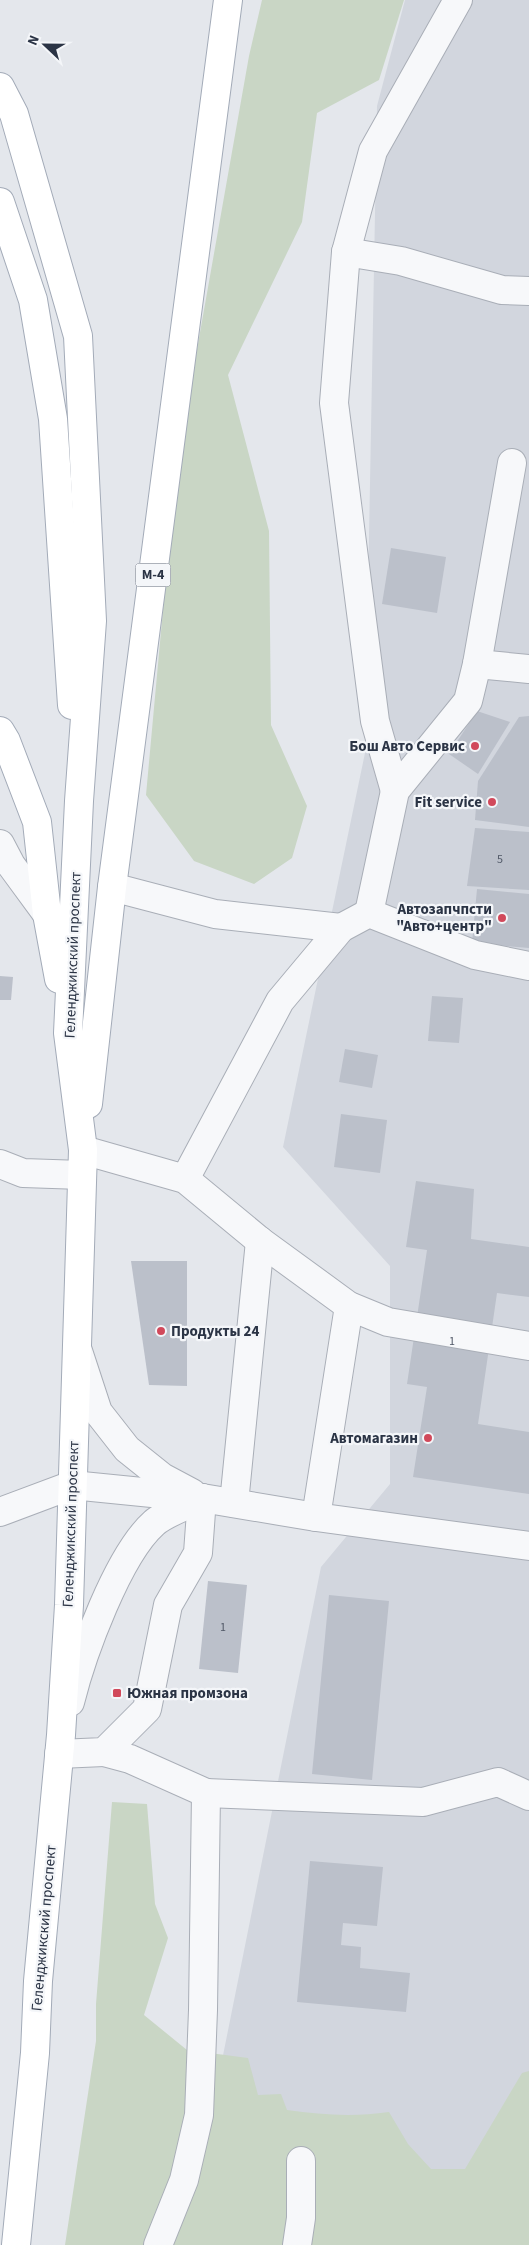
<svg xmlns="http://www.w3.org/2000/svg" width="529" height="2245" viewBox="0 0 529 2245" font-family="'Source Sans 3',sans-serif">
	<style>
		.built { fill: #d2d6de }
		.green { fill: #c9d6c5 }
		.building { fill: #bbc0ca }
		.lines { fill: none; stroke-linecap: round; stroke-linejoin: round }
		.minor-casing { stroke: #a9aeb7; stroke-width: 30 }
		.major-casing { stroke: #a3abb8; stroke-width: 30 }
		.minor { stroke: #f7f8fa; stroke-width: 28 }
		.major { stroke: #fff; stroke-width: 28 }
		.poi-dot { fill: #d1495b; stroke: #f4f6f9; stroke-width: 2 }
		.labels { text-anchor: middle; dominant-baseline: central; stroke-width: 4.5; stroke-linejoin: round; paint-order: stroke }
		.number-label { font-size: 12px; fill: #4f5766 }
		.shield { fill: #f4f6f9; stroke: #676e7b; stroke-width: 1 }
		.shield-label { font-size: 14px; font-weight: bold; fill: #2b3445 }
		.poi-label { font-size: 15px; font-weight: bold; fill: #2b3445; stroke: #f4f6f9; text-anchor: end }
		.street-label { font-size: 15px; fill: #2b3445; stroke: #f4f6f9 }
	</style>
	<rect width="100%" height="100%" fill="#e4e7ec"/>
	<!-- built -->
	<polygon class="built" points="405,0 529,0 529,2195 173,2245 201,2165 321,1567 390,1484 390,1266 283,1147 365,753 377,106"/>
	<!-- green -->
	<g class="green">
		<polygon points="262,0 404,0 379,80 317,113 302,222 228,375 269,531 271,725 307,806 292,858 254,884 194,861 146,795 176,468 249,56"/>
		<path d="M 112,1802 L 147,1804 L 155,1904 L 168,1938 L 144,2015 L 187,2050 L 248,2058 L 258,2095 L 281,2094 L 287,2110 C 322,2115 354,2117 389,2112 L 408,2144 L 431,2169 L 465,2169 L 522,2073 L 529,2071 L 529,2245 L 65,2245 L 96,2041 L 96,2004 Z"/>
	</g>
	<!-- building -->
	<g class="building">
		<polygon points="391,548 446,557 437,613 382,604"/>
		<polygon points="477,711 510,722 478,774 449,754"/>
		<polygon points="529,716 529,827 475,820 478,781 519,717"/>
		<polygon points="475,828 529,832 529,890 467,886"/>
		<polygon points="477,889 529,894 529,948 472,943"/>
		<polygon points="0,976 13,977 11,1000 0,1000"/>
		<polygon points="432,996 463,998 459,1043 428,1041"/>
		<polygon points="345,1049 378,1055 372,1088 339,1082"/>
		<polygon points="341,1114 387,1120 380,1173 334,1167"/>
		<polygon points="416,1181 474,1189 471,1239 529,1247 529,1297 497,1293 478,1424 529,1432 529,1494 413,1477 427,1387 407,1384 427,1250 406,1247"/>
		<polygon points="131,1261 187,1261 187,1386 149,1385"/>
		<polygon points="208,1581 247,1585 238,1673 199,1669"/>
		<polygon points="329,1595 389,1601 372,1780 312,1774"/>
		<polygon points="310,1861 383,1867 377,1926 343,1923 341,1945 361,1947 360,1968 410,1973 406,2012 297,2002"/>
	</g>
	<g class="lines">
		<!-- minor casing -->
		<g class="minor-casing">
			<g id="minor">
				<polyline points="346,252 373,151 458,0"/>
				<polyline points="477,664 529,669"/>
				<polyline points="395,791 375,721 334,403 346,252 401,261 502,290 529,291"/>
				<polyline points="0,844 11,865 47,914"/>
				<polyline points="112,887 215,914 341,928"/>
				<polyline points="369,913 395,791 468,701 477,664 512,463"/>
				<polyline points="83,1150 185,1179 260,1241 349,1306 388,1322 529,1346"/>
				<polyline points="0,1164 23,1173 82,1175"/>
				<polyline points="185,1179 280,1001 341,928 369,913 475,955 529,966"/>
				<polyline points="78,1351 98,1412 127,1449 162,1477 192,1493"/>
				<polyline points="234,1503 260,1241"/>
				<polyline points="0,1512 72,1485 202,1498 316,1517 529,1546"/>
				<polyline points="316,1517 349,1306"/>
				<path d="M 70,1702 C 82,1654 118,1555 154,1523 C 165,1513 189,1505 202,1498"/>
				<polyline points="104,1752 130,1759 206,1793 203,2010 199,2115 184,2180 158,2245"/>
				<polyline points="59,1754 104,1752 147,1709 168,1605 198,1553 202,1498"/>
				<polyline points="206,1793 423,1802 498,1782 529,1796"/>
				<polyline points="297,2245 301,2218 301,2161"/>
			</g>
		</g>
		<!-- major casing -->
		<g class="major-casing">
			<g id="major">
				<polyline points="0,87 14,114 78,336 92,621 79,801 68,1033 83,1150 69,1605 61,1735 38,1981 35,2053 16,2245"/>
				<polyline points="0,202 33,300 53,419 72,705"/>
				<polyline points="0,731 6,741 37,822 47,914 59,979"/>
				<polyline points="88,1104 112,887 228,0"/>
			</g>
		</g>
		<!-- minor -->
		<use href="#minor" class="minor"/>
		<!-- major -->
		<use href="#major" class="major"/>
	</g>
	<!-- markers -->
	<g class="poi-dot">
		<circle cx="475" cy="746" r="5"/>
		<circle cx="492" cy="802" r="5"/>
		<circle cx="502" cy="918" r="5"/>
		<circle cx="161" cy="1331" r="5"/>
		<circle cx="428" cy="1438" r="5"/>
		<rect x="112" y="1688" width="10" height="10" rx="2.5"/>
	</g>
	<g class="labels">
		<!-- number labels -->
		<g class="number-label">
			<text x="500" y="859">5</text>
			<text x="452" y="1341">1</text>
			<text x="223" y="1627">1</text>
		</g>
		<!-- shield labels -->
		<rect class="shield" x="135.5" y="563.5" width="35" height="23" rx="4"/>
		<g class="shield-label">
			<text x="153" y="575">М-4</text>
		</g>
		<!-- poi labels -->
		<g class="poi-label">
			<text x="465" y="746">Бош Авто Сервис</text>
			<text x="482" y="802">Fit service</text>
			<text x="492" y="909">Автозапчпсти<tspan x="492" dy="17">"Авто+центр"</tspan></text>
			<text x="171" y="1331" text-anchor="start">Продукты 24</text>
			<text x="418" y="1438">Автомагазин</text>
			<text x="127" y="1693" text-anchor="start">Южная промзона</text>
		</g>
		<!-- street labels -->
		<g class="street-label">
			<text transform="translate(73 955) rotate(-88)">Геленджикский проспект</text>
			<text transform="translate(71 1524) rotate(-88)">Геленджикский проспект</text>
			<text transform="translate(44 1928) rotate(-85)">Геленджикский проспект</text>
		</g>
	</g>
	<!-- north arrow -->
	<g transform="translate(45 45) rotate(292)" stroke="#f4f6f9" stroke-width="4" paint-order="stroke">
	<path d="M0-4L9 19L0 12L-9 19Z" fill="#2b3445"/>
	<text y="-8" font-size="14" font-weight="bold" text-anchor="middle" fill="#2b3445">N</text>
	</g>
</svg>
